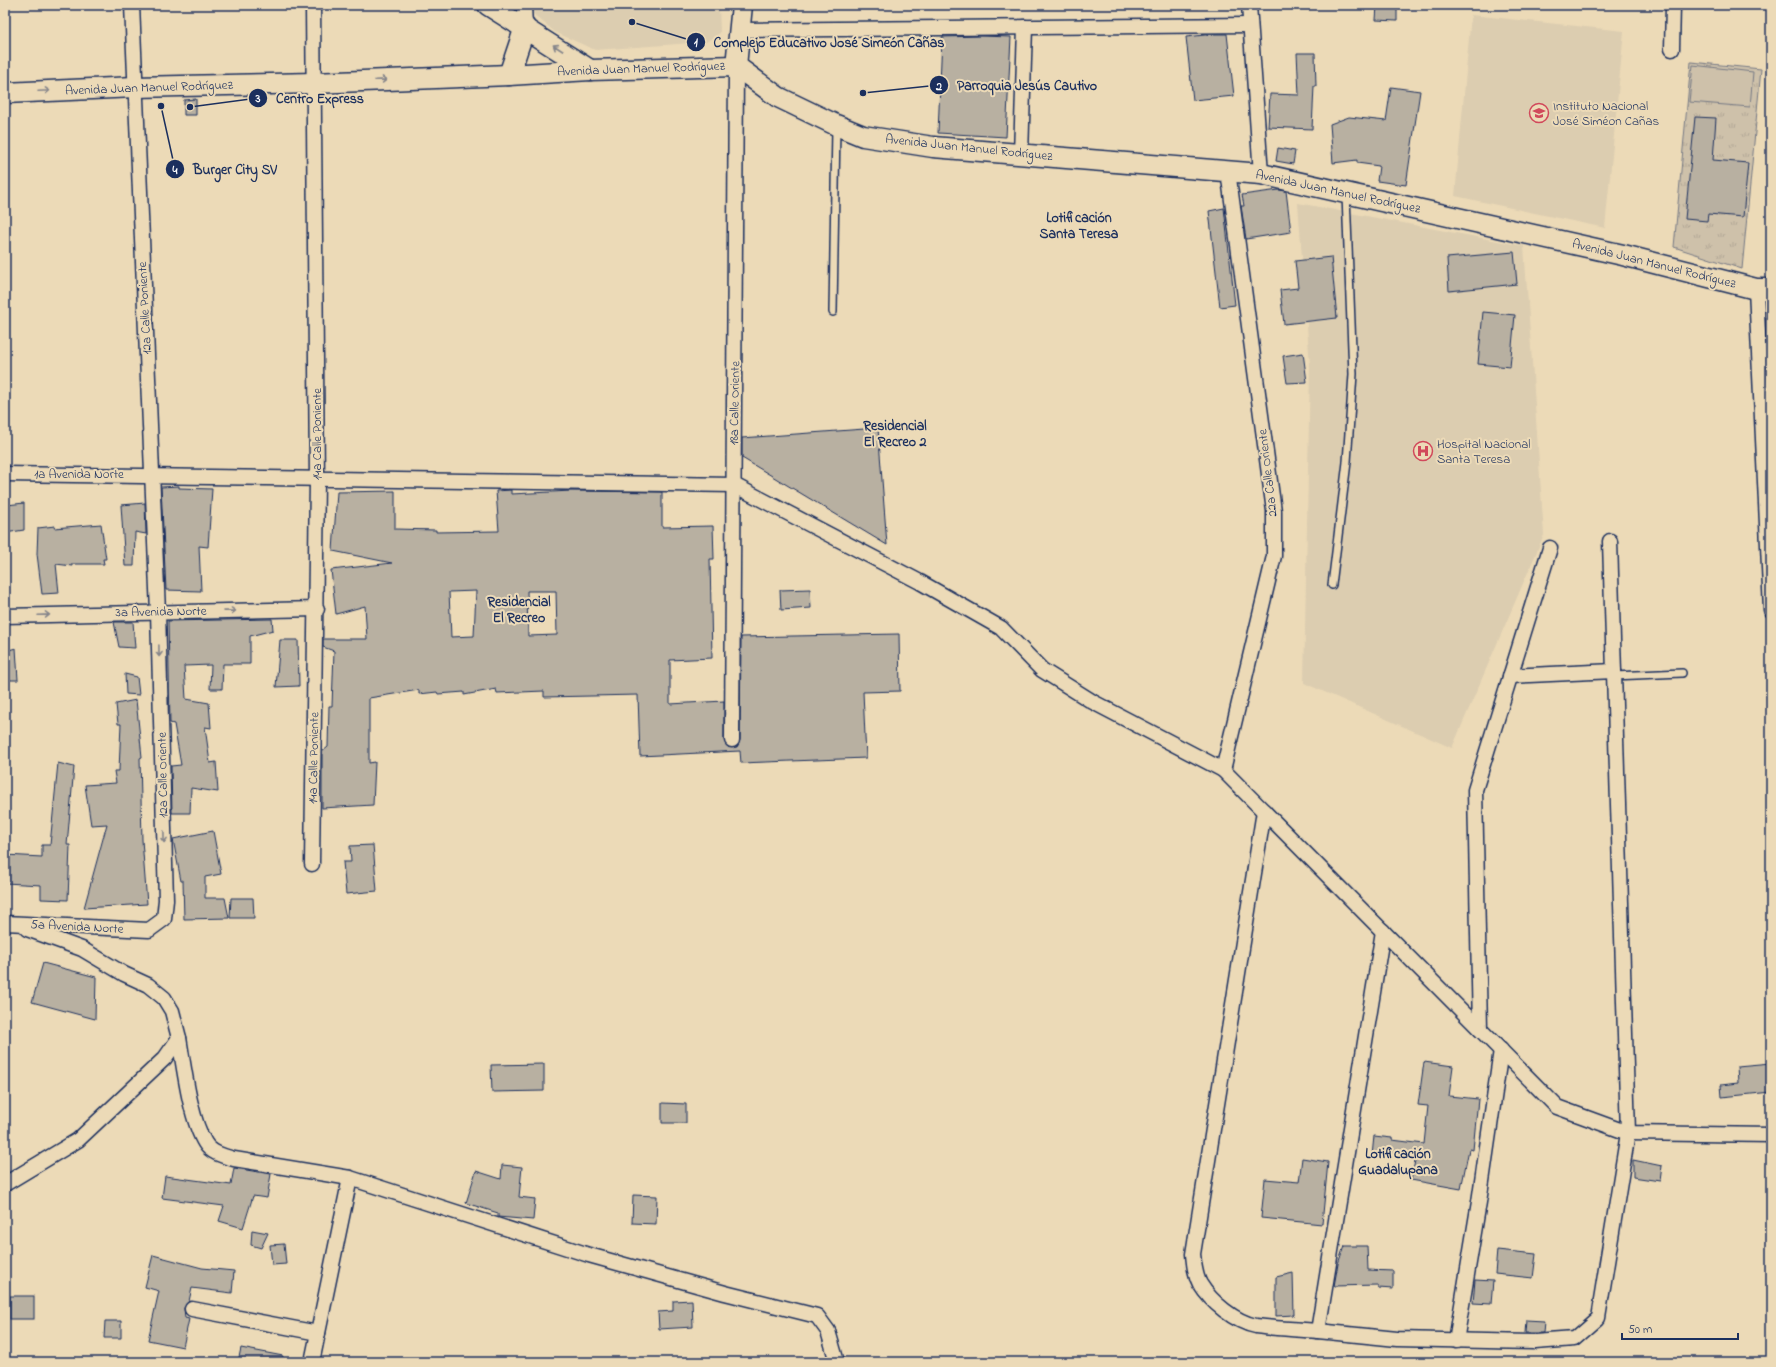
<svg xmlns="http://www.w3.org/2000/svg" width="1776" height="1367" viewBox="0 0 1776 1367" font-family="'Indie Flower',sans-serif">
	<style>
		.built { fill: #dccdb0 }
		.grass { fill: url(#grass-tufts); stroke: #747884 }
		.pitch { fill: #cec1aa; stroke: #747884 }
		.building { fill: #b8b0a1; stroke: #1b2f5e; fill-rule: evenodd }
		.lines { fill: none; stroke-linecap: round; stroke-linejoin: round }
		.lane-casing { stroke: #1b2f5e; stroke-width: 10 }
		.street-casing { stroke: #1b2f5e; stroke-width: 17 }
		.secondary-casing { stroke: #1b2f5e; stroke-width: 23 }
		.lane { stroke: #ecdab7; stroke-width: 7 }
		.street { stroke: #ecdab7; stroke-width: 14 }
		.secondary { stroke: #ecdab7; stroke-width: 20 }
		.oneway { stroke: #84848a }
		.labels { text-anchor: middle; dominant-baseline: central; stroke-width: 4; stroke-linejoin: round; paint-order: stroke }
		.street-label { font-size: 13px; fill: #1b2f5e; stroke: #ecdab7 }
		.poi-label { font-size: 13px; fill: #1b2f5e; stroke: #ecdab7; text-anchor: start }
		.neighbourhood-label { font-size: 14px; font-weight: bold; fill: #1b2f5e; stroke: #ecdab7 }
		.leader { fill: none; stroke: #1b2f5e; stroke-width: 1.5 }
		.callout-dot { fill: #1b2f5e; stroke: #ecdab7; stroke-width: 1.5 }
		.mark-label { font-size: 12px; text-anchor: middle; font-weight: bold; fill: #fff }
		.callout-label { font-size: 14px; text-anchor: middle; font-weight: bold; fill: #1b2f5e; stroke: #ecdab7; stroke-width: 4; stroke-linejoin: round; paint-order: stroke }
	</style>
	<defs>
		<pattern id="grass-tufts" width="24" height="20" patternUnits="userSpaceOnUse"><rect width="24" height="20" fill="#cec1aa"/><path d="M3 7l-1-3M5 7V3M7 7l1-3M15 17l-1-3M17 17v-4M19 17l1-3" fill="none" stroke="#b0a695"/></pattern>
	</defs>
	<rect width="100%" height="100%" fill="#ecdab7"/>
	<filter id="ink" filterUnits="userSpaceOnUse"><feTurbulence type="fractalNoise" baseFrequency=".025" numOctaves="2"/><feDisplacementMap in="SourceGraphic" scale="8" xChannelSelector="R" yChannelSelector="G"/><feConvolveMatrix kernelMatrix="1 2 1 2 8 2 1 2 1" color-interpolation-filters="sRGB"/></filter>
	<g filter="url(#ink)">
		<!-- built -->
		<g class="built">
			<polygon points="532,5 719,5 720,33 706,42 595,50 555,32 532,13"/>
			<polygon points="1471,15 1624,31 1605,228 1455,196"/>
			<polygon points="1298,203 1524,246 1544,535 1452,748 1304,683 1310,366"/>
		</g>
		<!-- grass -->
		<polygon class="grass" points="1691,62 1761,69 1742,269 1674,247"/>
		<!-- pitch -->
		<polygon class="pitch" points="1693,65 1753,72 1750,107 1689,102"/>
		<!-- building -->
		<g class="building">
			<polygon points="1377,5 1397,5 1397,21 1376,20"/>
			<polygon points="1214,34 1227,34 1234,96 1193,100 1186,37"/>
			<polygon points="981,36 1011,37 1006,137 938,133 942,37"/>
			<polygon points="1297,53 1315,53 1316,86 1314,86 1312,129 1268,127 1270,94 1299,95"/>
			<polygon points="1391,87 1420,91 1406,185 1377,181 1379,166 1357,163 1357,160 1333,163 1330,124 1349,117 1386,121"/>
			<polygon points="196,99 196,115 184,115 184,100"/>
			<polygon points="1695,117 1716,118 1713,160 1748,163 1743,217 1708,214 1707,221 1685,219"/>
			<polygon points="1278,148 1295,151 1293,164 1276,161"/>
			<polygon points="1279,190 1286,191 1291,232 1246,239 1241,206 1244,206 1242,195"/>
			<polygon points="1224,208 1235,305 1220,307 1209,211"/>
			<polygon points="1514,252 1517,284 1449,291 1447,258"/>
			<polygon points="1331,257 1337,318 1284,324 1280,290 1298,288 1295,261"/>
			<polygon points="1483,312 1515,315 1510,367 1478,364"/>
			<polygon points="1303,353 1307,382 1287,383 1283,356"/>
			<polygon points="878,428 887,545 742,458 742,438"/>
			<polygon points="179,486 179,488 212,489 208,547 199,546 201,591 166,590 161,487"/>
			<path d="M 511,490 L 511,494 L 572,491 L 662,492 L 662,527 L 713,526 L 714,559 L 710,559 L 712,658 L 670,660 L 670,704 L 724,701 L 724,740 L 728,747 L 737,747 L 740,740 L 741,637 L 899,634 L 900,691 L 863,692 L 866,758 L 741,763 L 740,751 L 640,756 L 638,695 L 544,697 L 544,691 L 497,693 L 496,689 L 464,695 L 464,692 L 438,694 L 437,692 L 419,694 L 419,690 L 369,698 L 369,763 L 375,762 L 373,805 L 322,808 L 322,752 L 328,747 L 329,706 L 332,706 L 334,651 L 323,647 L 323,639 L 367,639 L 365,606 L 336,614 L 331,570 L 392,563 L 333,551 L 337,492 L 395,491 L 395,529 L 436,530 L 436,532 L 499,531 L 496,491 ZM 476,591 L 474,636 L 451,637 L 449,592 ZM 527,591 L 556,591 L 557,635 L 528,636 Z"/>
			<polygon points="24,503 24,530 5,533 7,505"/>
			<polygon points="145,503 146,534 135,532 134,566 125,566 121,505"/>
			<polygon points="101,524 106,559 103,559 104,564 72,564 72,566 56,564 59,593 42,594 37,554 38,528 55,526 54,528"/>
			<polygon points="810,589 811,608 781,610 780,590"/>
			<polygon points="272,619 273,630 250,636 250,664 223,664 222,689 210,689 211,665 184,666 186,699 209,703 211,728 205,727 210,763 216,762 218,792 191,788 190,813 172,813 171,766 181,765 174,724 170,723 168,621"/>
			<polygon points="114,622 133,622 135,648 119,647"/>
			<polygon points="280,640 298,640 299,686 276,687"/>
			<polygon points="16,648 18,680 5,680 5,651"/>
			<polygon points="125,674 137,677 139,695 126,694"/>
			<polygon points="136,700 142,757 140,758 142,840 147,904 84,908 107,824 91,825 85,785 116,783 114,771 119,771 121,724 118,724 116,704"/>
			<polygon points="58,763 74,767 67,845 70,845 68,900 41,899 41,885 5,883 5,855 42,857 42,845 50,845"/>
			<polygon points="213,831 221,874 205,877 205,898 225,898 229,918 184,919 183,881 181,881 173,839"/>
			<polygon points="373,845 377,891 346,894 343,862 351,862 350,846"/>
			<polygon points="231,898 253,898 254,918 230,918"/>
			<polygon points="43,963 96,977 95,1019 32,1002"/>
			<polygon points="1424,1062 1453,1066 1449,1096 1478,1099 1473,1150 1469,1149 1461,1189 1411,1180 1416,1156 1390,1153 1390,1158 1372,1156 1374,1136 1392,1138 1392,1140 1424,1144 1428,1106 1418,1105"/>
			<polygon points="1771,1063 1771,1092 1722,1097 1721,1085 1738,1083 1737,1066"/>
			<polygon points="544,1064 544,1091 492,1092 491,1065"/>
			<polygon points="662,1103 686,1104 686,1123 662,1123"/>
			<polygon points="1302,1158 1328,1162 1322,1224 1261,1218 1265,1179 1299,1182"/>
			<polygon points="1633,1160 1662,1166 1660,1181 1633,1177"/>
			<polygon points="502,1165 522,1167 519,1197 535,1199 533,1220 498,1217 498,1213 466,1203 476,1171 501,1179"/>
			<polygon points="234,1168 271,1174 267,1198 253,1196 243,1228 219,1221 224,1206 162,1198 165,1176 231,1185"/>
			<polygon points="633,1195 657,1196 656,1224 632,1223"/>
			<polygon points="252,1230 268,1233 261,1248 251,1245"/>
			<polygon points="284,1244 286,1264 272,1265 270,1245"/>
			<polygon points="1344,1246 1367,1246 1368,1270 1393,1271 1393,1289 1378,1288 1378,1285 1334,1286 1338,1264"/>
			<polygon points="1497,1250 1536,1254 1533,1278 1495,1274"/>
			<polygon points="153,1255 202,1268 234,1271 232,1293 192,1288 189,1301 184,1308 185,1318 189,1319 183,1347 148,1340 159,1291 145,1287"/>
			<polygon points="1293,1273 1294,1315 1276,1316 1276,1277"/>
			<polygon points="1475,1280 1493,1281 1491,1304 1473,1303"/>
			<rect x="10" y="1296" width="24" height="23"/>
			<polygon points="692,1300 693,1327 659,1329 658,1312 673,1311 673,1301"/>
			<polygon points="1526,1320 1544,1321 1543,1333 1525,1333"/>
			<polygon points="105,1321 121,1321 121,1338 104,1338"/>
			<polygon points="241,1348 283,1356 282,1362 238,1362"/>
		</g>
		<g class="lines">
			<!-- lane casing -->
			<g class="lane-casing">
				<g id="lane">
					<polyline points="833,312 836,127"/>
					<polyline points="1332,585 1347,462 1353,374 1346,195"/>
					<polyline points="1614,676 1682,673"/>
				</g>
			</g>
			<!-- street casing -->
			<g class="street-casing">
				<g id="street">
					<polyline points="524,5 525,27"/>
					<polyline points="1249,5 1261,174"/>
					<polyline points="740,30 1250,25"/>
					<polyline points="1672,49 1673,5"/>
					<polyline points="1021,155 1025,27"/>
					<polyline points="1756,289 1771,610"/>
					<polyline points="5,474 734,485 920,582 1001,628 1042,670 1093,702 1223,770 1557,1107 1628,1133 1771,1135"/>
					<polyline points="5,616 317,609"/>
					<polyline points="1510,676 1614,671"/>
					<polyline points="732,740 736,66"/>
					<polyline points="1223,770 1274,556 1274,511 1228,171"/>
					<path d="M 1264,811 L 1193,1254 C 1194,1264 1195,1275 1200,1284 C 1211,1302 1235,1322 1256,1326 C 1277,1329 1298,1329 1318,1331"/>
					<polyline points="312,864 317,480 313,5"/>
					<polyline points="5,923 149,930 164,919 166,900 158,612 132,5"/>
					<polyline points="1383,931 1318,1331 1397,1339 1535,1342 1574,1339 1598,1318 1628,1133 1610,541"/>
					<polyline points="1480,1029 1475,790 1550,548"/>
					<path d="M 179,1038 C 184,1067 190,1119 205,1143 C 211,1153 223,1156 234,1159 L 350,1178 L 589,1255 L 725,1293 L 817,1316 L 828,1331 L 837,1362"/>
					<polyline points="5,1184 78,1140 165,1058 179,1038 172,1011 164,998 148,985 124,974 82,949 27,929"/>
					<polyline points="192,1309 318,1333"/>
					<polyline points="1456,1341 1479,1202 1501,1050"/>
					<polyline points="312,1362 350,1178"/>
				</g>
			</g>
			<!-- secondary casing -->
			<g class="secondary-casing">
				<g id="secondary">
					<polyline points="488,5 590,70"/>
					<polyline points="736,66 742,5"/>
					<polyline points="509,75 525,27"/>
					<polyline points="5,93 135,87 314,83 509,75 590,70 736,66 778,97 836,125 863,136 933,147 1261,174 1623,255 1756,289 1771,289"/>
				</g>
			</g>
			<!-- lane -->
			<use href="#lane" class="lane"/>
			<!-- street -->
			<use href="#street" class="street"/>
			<!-- secondary -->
			<use href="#secondary" class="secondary"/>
		</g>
		<!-- one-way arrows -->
		<defs><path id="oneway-shaft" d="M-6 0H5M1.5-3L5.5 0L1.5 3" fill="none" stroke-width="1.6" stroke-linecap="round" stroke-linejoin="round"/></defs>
		<g class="oneway">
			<use href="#oneway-shaft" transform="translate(558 48) rotate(-147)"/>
			<use href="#oneway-shaft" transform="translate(381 80) rotate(-2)"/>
			<use href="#oneway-shaft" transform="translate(44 91) rotate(-3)"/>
			<use href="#oneway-shaft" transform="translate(230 611) rotate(-1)"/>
			<use href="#oneway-shaft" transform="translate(44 615) rotate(-2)"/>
			<use href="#oneway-shaft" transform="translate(159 651) rotate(89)"/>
			<use href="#oneway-shaft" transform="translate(164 837) rotate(89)"/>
		</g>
	</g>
	<!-- icons -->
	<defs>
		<g id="school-ring" transform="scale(1)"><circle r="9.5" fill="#ecdab7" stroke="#d1495b" stroke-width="1.5"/><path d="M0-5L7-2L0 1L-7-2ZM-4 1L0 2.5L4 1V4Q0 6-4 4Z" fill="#d1495b"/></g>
		<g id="hospital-ring" transform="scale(1)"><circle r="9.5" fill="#ecdab7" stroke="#d1495b" stroke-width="1.5"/><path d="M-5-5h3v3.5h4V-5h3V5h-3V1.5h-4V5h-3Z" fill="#d1495b"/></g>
	</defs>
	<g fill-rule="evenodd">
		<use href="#school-ring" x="1539" y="113"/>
		<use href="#hospital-ring" x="1423" y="451"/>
	</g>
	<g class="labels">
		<!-- street labels -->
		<g class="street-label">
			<text transform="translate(641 69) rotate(-2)">Avenida Juan Manuel Rodríguez</text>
			<text transform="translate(149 88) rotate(-2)">Avenida Juan Manuel Rodríguez</text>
			<text transform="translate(969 148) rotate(6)">Avenida Juan Manuel Rodríguez</text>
			<text transform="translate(1338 192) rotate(12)">Avenida Juan Manuel Rodríguez</text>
			<text transform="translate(1654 264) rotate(14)">Avenida Juan Manuel Rodríguez</text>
			<text transform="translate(145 308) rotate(-93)">12a Calle Poniente</text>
			<text transform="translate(735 403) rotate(-89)">18a Calle Oriente</text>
			<text transform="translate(317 434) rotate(-90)">14a Calle Poniente</text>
			<text transform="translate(1268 473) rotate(-97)">22a Calle Oriente</text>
			<text x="79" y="474">1a Avenida Norte</text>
			<text transform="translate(161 612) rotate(-1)">3a Avenida Norte</text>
			<text transform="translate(314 758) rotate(-89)">14a Calle Poniente</text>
			<text transform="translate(163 775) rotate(-91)">12a Calle Oriente</text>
			<text transform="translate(77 927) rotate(3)">5a Avenida Norte</text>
		</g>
		<!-- poi labels -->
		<g class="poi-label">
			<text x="1553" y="106">Instituto Nacional<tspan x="1553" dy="15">José Siméon Cañas</tspan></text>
			<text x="1437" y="444">Hospital Nacional<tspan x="1437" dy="15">Santa Teresa</tspan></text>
		</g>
		<!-- neighbourhood labels -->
		<g class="neighbourhood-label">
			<text x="1079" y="218">Lotificación<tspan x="1079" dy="16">Santa Teresa</tspan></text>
			<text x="895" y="426">Residencial<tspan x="895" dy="16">El Recreo 2</tspan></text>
			<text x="519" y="602">Residencial<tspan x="519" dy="16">El Recreo</tspan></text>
			<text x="1398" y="1154">Lotificación<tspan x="1398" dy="16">Guadalupana</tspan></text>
		</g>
	</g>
	<!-- callouts -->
	<path class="leader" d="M632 22L696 42M863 93L939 85M190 107L258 98M161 106L175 169"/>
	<g class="callout-dot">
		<circle cx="632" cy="22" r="4"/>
		<circle cx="863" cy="93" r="4"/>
		<circle cx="190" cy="107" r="4"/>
		<circle cx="161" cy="106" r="4"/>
		<circle cx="696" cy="42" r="10"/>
		<circle cx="939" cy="85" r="10"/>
		<circle cx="258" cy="98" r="10"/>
		<circle cx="175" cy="169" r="10"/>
	</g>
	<g class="mark-label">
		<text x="696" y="46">1</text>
		<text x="939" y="90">2</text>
		<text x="258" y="102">3</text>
		<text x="175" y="174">4</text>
	</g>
	<g class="callout-label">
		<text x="829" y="47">Complejo Educativo José Simeón Cañas</text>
		<text x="1027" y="90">Parroquia Jesús Cautivo</text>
		<text x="320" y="103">Centro Express</text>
		<text x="235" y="174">Burger City SV</text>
	</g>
	<!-- margin -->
	<rect width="1776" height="1367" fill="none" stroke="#ecdab7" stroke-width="20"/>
	<rect x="10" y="10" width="1756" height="1347" fill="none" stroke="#1b2f5e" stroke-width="1.5" filter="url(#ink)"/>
	<!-- scale -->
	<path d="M1622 1333v6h116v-6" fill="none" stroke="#1b2f5e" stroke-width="2"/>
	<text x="1628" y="1333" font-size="12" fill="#1b2f5e" stroke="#ecdab7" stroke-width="3" paint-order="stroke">50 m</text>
</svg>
